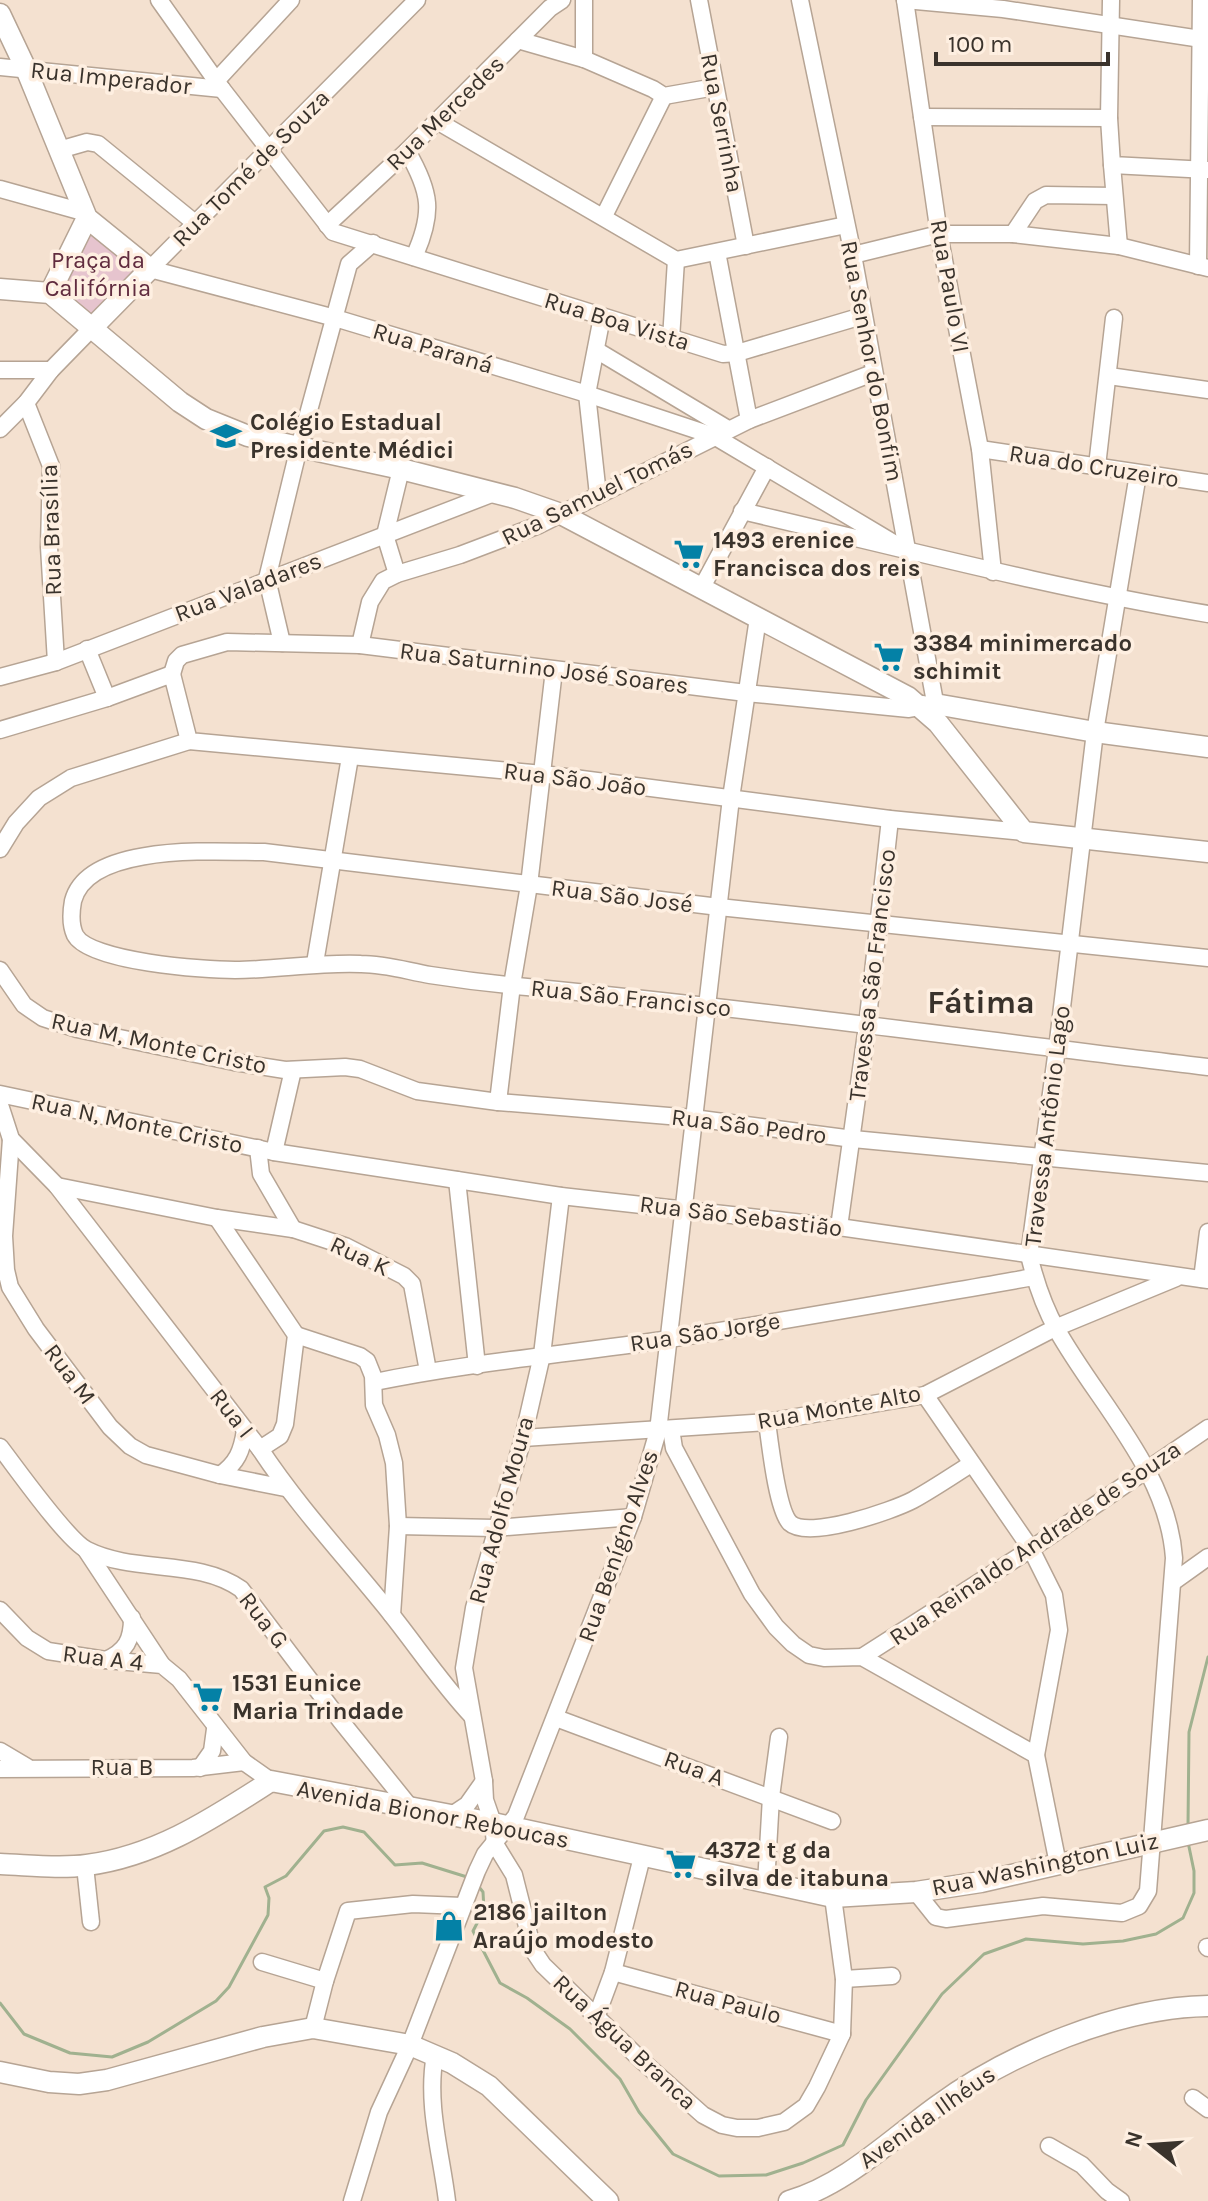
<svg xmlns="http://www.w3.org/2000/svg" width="1208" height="2201" viewBox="0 0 1208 2201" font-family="Karla,sans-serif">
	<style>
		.green { fill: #e6c4ce }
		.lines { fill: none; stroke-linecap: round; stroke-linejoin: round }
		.stream { stroke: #a0b18f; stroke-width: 3 }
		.minor-casing { stroke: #b6a494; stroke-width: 19 }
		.major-casing { stroke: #b6a494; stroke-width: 23 }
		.minor { stroke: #fff; stroke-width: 16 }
		.major { stroke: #fff; stroke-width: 20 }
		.labels { text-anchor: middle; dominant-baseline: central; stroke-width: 7; stroke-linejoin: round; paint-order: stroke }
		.street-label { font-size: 24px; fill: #3a332c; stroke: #feefe1 }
		.park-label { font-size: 24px; fill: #612c3f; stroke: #feefe1 }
		.poi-label { font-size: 24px; font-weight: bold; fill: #3a332c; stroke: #feefe1; text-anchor: start }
		.district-label { font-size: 32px; font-weight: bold; fill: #3a332c; stroke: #feefe1 }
	</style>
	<rect width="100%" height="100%" fill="#f4e1d0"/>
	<!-- green -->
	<polygon class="green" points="95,229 139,267 93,316 59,288"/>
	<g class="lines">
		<!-- stream -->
		<g class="stream">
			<polyline points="1188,1826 1189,1732 1208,1657"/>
			<polyline points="479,1887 483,1892 484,1910 473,1931 500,1983 527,1998 570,2029 620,2079 639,2112 673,2154 719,2176 766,2175 803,2163 843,2145 866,2100 942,1994 984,1954 1026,1939 1083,1944 1123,1941 1156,1934 1183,1918 1194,1893 1194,1871 1188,1842"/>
			<polyline points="0,2003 24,2034 70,2053 112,2057 148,2042 216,2001 229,1987 268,1915 269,1898 265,1887 286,1876 324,1831 343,1827 364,1832 395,1865 422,1863 467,1877"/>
		</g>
		<!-- minor casing -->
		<g class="minor-casing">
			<g id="minor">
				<polyline points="159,0 222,89 333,232 723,354 737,353 862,316"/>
				<polyline points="417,0 150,269 335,318 587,394 714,436 902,548"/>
				<polyline points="584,0 584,59"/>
				<polyline points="699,0 746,246"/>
				<polyline points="800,0 853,255 937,713"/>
				<polyline points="905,0 939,234 980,449 993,572"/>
				<polyline points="905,0 1003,9 1208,40"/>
				<polyline points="1111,0 1109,118 1112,165 1208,170"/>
				<polyline points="518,40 584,59 653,89 664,96 715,87"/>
				<polyline points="0,67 222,89"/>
				<polyline points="216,81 291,0"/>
				<polyline points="922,117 1109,118"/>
				<polyline points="437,121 676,260 846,225"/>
				<polyline points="59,150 87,142 98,144 195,223"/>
				<path d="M 407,151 C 431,192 434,213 414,257"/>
				<polyline points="1112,165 1119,246"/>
				<polyline points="0,189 83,212"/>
				<polyline points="604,216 664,96"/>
				<polyline points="327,225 407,151 550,8 562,0"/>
				<polyline points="1013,234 1035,201 1046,195 1114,196"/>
				<polyline points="717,252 749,420"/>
				<polyline points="853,255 939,234 1013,234 1119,246 1208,268"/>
				<polyline points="1198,266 1201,0"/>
				<polyline points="671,339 676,260"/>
				<polyline points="596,350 728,429"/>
				<polyline points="0,370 51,370"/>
				<polyline points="1109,376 1208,390"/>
				<polyline points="26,403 51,466 49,547 56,662"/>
				<polyline points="0,429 26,403 51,370 92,328"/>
				<polyline points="980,449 1208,483"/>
				<polyline points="1097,466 1114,318"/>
				<polyline points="598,495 587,394 602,317"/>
				<path d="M 742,511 C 897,547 1051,588 1208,614"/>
				<polyline points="397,574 385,535 401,469"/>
				<polyline points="701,589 767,467"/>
				<polyline points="282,643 267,579 299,447 349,264 373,243"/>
				<polyline points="360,645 370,602 383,581 397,574 460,555 539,525 749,420 873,373"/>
				<polyline points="87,649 107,698"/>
				<polyline points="172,674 176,661 182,655 227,642 360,645 746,693 909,709 920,707 923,704"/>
				<polyline points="0,677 56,662 494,493"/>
				<polyline points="0,730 107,698 172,674 189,741 543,774 890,819 1024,832"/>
				<polyline points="0,849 16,823 39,798 71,778 189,741"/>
				<path d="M 1208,958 L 719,907 L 264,852 C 217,852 88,842 73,901 C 71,912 70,924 75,935 C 89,962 205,970 235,970 C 277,970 319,962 361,964 C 385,964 407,971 430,975 C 462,980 495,984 527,987 C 755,1009 981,1040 1208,1067"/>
				<polyline points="315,963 350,757"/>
				<polyline points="0,970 24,1005 43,1018 77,1029 234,1062 285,1070 345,1067 360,1069 417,1091 498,1102 693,1118 853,1139 1208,1173"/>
				<polyline points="0,1094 274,1152 457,1180 561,1196 839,1227 1208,1280"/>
				<polyline points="498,1102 512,985 529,885 554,670"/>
				<path d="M 0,1105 L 11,1139 L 57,1186 L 260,1449 C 299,1508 347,1559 391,1614 C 418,1648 442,1684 472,1716"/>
				<polyline points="11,1139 4,1236 6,1270 10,1287 36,1329 110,1427 130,1446 146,1455 220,1475 285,1488"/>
				<polyline points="258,1148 261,1174 293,1229"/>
				<polyline points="274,1152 293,1070"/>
				<polyline points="457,1180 477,1366"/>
				<polyline points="57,1186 217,1218 293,1229 345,1246 404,1276 412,1284 428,1371"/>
				<polyline points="561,1196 542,1355 523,1438 474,1608 464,1668 484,1781 485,1800 493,1823 495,1844 514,1875 533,1950 543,1965 641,2060 703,2115 722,2125 737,2128 758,2128 784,2122 806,2106 817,2087 842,2034 844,1979 833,1897"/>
				<polyline points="217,1218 296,1335 285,1424 280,1436 260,1449"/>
				<polyline points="839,1227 867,1026 890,819"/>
				<polyline points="1202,1279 1208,1232"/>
				<polyline points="296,1335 360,1356 367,1361 373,1376 374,1405 387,1435 394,1463 398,1526 392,1615"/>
				<path d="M 375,1382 C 472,1362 571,1354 669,1339 C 791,1320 913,1298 1034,1277"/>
				<polyline points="925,1395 1031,1549 1054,1595 1059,1630 1036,1755"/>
				<path d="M 767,1422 C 770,1443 777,1510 790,1523 C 808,1540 892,1511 913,1500 C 933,1489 952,1476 971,1464"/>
				<polyline points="671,1429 674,1448 752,1594 776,1627 793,1644 809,1655 824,1658 862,1657 1036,1755 1058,1864"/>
				<polyline points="523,1438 767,1422 925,1395 1055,1328 1176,1278"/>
				<path d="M 0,1447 C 17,1469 67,1540 87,1550 C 135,1574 197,1558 241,1589 L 340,1720 L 410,1807"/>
				<path d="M 220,1475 C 237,1463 242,1451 245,1430"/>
				<polyline points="398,1526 495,1528 633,1517"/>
				<polyline points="86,1550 162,1665"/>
				<polyline points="1173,1582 1208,1557"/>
				<polyline points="0,1610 27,1638 48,1651 106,1660 162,1665 179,1679 244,1762 271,1781"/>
				<polyline points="862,1657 1031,1549 1208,1428"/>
				<path d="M 106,1660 C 126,1651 132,1640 132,1618"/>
				<polyline points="556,1718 832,1821"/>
				<polyline points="0,1751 27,1767"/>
				<polyline points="200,1768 212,1751 215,1729"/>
				<polyline points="0,1769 193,1768 244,1762"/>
				<polyline points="449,1817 467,1805 484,1781"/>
				<polyline points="85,1866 91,1922"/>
				<polyline points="766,1884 771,1797 779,1737"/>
				<path d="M 916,1892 L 936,1917 L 946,1919 L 1043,1906 L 1122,1913 L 1139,1906 L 1148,1891 L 1174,1558 C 1168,1471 1098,1403 1057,1330 C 1044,1307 1035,1280 1029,1255 L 1057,1049 L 1095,732 L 1138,474"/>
				<polyline points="1207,1947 1208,1948"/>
				<polyline points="262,1962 325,1981"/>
				<polyline points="613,1972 842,2034"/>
				<polyline points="844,1979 892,1976"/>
				<polyline points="597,2015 613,1972 642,1857"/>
				<polyline points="313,2028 325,1981 348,1911 413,1904 462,1906"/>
				<path d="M 435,2055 C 426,2104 441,2152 447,2201"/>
				<polyline points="1193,2098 1208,2109"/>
				<polyline points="1049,2146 1082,2165 1107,2191 1121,2201"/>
				<polyline points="352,2201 379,2112 410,2045 477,1871 485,1854 516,1816 633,1517 658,1431 731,798 758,618"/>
			</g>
		</g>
		<!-- major casing -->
		<g class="major-casing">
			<g id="major">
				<polyline points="0,14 26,69 87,218 150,269 92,328"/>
				<polyline points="0,289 50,293 180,402 206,419 248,436 401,469 515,498 561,514 758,618 908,697 938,723 1024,832 1208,852"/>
				<polyline points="50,293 87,218"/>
				<polyline points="935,704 1095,732 1208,747"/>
				<path d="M 0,1864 C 28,1865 59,1869 87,1865 C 157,1856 213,1818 271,1781 L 493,1823 L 833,1897 L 916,1892 L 981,1882 L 1208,1830"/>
				<polyline points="0,2072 49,2082 79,2084 107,2080 263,2037 313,2028 410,2045 452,2063 489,2086 608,2201"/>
				<path d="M 789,2201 C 845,2185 890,2140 937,2106 C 1008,2054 1119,2007 1208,2006"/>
			</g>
		</g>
		<!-- minor -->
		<use href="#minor" class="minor"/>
		<!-- major -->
		<use href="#major" class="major"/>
	</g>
	<!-- icons -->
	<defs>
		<g id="school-bare" transform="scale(2.4)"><path d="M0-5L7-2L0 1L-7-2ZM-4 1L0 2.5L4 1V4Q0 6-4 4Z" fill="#0481a6" stroke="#feefe1" stroke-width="2.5" paint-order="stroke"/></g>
		<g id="supermarket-bare" transform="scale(2.4)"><path d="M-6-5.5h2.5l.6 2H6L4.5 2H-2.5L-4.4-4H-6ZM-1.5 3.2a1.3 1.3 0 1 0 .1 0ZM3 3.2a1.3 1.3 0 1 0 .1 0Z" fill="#0481a6" stroke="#feefe1" stroke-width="2.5" paint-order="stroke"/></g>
		<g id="shop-bare" transform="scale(2.4)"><path d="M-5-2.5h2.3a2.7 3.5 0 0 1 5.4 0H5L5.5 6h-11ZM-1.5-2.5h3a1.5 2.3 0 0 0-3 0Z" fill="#0481a6" stroke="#feefe1" stroke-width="2.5" paint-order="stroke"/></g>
	</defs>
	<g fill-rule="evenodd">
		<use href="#school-bare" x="226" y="436"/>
		<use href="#supermarket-bare" x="689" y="554"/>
		<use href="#supermarket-bare" x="889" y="657"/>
		<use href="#supermarket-bare" x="208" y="1697"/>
		<use href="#supermarket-bare" x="681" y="1864"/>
		<use href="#shop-bare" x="449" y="1926"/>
	</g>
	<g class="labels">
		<!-- street labels -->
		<g class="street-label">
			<text transform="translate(111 78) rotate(6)">Rua Imperador</text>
			<text transform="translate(445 113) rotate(-44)">Rua Mercedes</text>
			<text transform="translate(722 123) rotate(79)">Rua Serrinha</text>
			<text transform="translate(251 168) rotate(-45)">Rua Tomé de Souza</text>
			<text transform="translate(950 286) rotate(80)">Rua Paulo VI</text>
			<text transform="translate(617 321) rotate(17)">Rua Boa Vista</text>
			<text transform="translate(433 348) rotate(17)">Rua Paraná</text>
			<text transform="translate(872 361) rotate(79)">Rua Senhor do Bonfim</text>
			<text transform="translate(1094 466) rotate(9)">Rua do Cruzeiro</text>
			<text transform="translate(597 493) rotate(-26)">Rua Samuel Tomás</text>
			<text transform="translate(51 530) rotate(-92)">Rua Brasília</text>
			<text transform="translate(248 587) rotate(-21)">Rua Valadares</text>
			<text transform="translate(544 668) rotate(7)">Rua Saturnino José Soares</text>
			<text transform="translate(575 779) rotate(7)">Rua São João</text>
			<text transform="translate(622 896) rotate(7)">Rua São José</text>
			<text transform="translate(872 975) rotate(-83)">Travessa São Francisco</text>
			<text transform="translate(631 998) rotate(6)">Rua São Francisco</text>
			<text transform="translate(159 1043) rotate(12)">Rua M, Monte Cristo</text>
			<text transform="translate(137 1123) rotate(12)">Rua N, Monte Cristo</text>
			<text transform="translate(749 1126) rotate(7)">Rua São Pedro</text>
			<text transform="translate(1047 1126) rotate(-83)">Travessa Antônio Lago</text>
			<text transform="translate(741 1216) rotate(7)">Rua São Sebastião</text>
			<text transform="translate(360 1256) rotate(25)">Rua K</text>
			<text transform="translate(705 1332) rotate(-9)">Rua São Jorge</text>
			<text transform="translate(70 1374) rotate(53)">Rua M</text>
			<text transform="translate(839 1407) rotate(-10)">Rua Monte Alto</text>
			<text transform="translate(232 1413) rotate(52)">Rua I</text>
			<text transform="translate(501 1510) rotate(-75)">Rua Adolfo Moura</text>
			<text transform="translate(1035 1543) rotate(-34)">Rua Reinaldo Andrade de Souza</text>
			<text transform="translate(618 1546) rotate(-71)">Rua Benígno Alves</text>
			<text transform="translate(264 1620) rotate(52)">Rua G</text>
			<text transform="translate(103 1658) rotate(7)">Rua A 4</text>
			<text x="122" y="1767">Rua B</text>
			<text transform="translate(694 1768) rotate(20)">Rua A</text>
			<text transform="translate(433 1814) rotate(11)">Avenida Bionor Reboucas</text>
			<text transform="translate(1045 1864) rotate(-12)">Rua Washington Luiz</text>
			<text transform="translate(728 2002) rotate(15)">Rua Paulo</text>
			<text transform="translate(625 2042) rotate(43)">Rua Água Branca</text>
			<text transform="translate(927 2117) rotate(-35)">Avenida Ilhéus</text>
		</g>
		<!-- park labels -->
		<g class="park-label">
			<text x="98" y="260">Praça da<tspan x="98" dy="28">Califórnia</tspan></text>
		</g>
		<!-- poi labels -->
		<g class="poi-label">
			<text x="250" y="422">Colégio Estadual<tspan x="250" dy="28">Presidente Médici</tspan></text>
			<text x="713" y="540">1493 erenice<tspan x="713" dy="28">Francisca dos reis</tspan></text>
			<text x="913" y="643">3384 minimercado<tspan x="913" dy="28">schimit</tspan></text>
			<text x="232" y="1683">1531 Eunice<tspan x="232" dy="28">Maria Trindade</tspan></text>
			<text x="705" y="1850">4372 t g da<tspan x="705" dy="28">silva de itabuna</tspan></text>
			<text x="473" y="1912">2186 jailton<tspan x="473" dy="28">Araújo modesto</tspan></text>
		</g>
		<!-- district labels -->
		<g class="district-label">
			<text x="981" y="1002">Fátima</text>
		</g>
	</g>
	<!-- north arrow -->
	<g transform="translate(1152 2145) rotate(287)" stroke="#feefe1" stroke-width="6" paint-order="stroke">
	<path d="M0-6L14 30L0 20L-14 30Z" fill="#3a332c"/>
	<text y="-12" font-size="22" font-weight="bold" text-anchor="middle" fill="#3a332c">N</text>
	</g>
	<!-- scale -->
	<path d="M936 52v12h172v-12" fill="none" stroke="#3a332c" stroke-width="4"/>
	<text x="948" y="52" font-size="24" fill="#3a332c" stroke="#feefe1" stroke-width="6" paint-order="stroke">100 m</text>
</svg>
